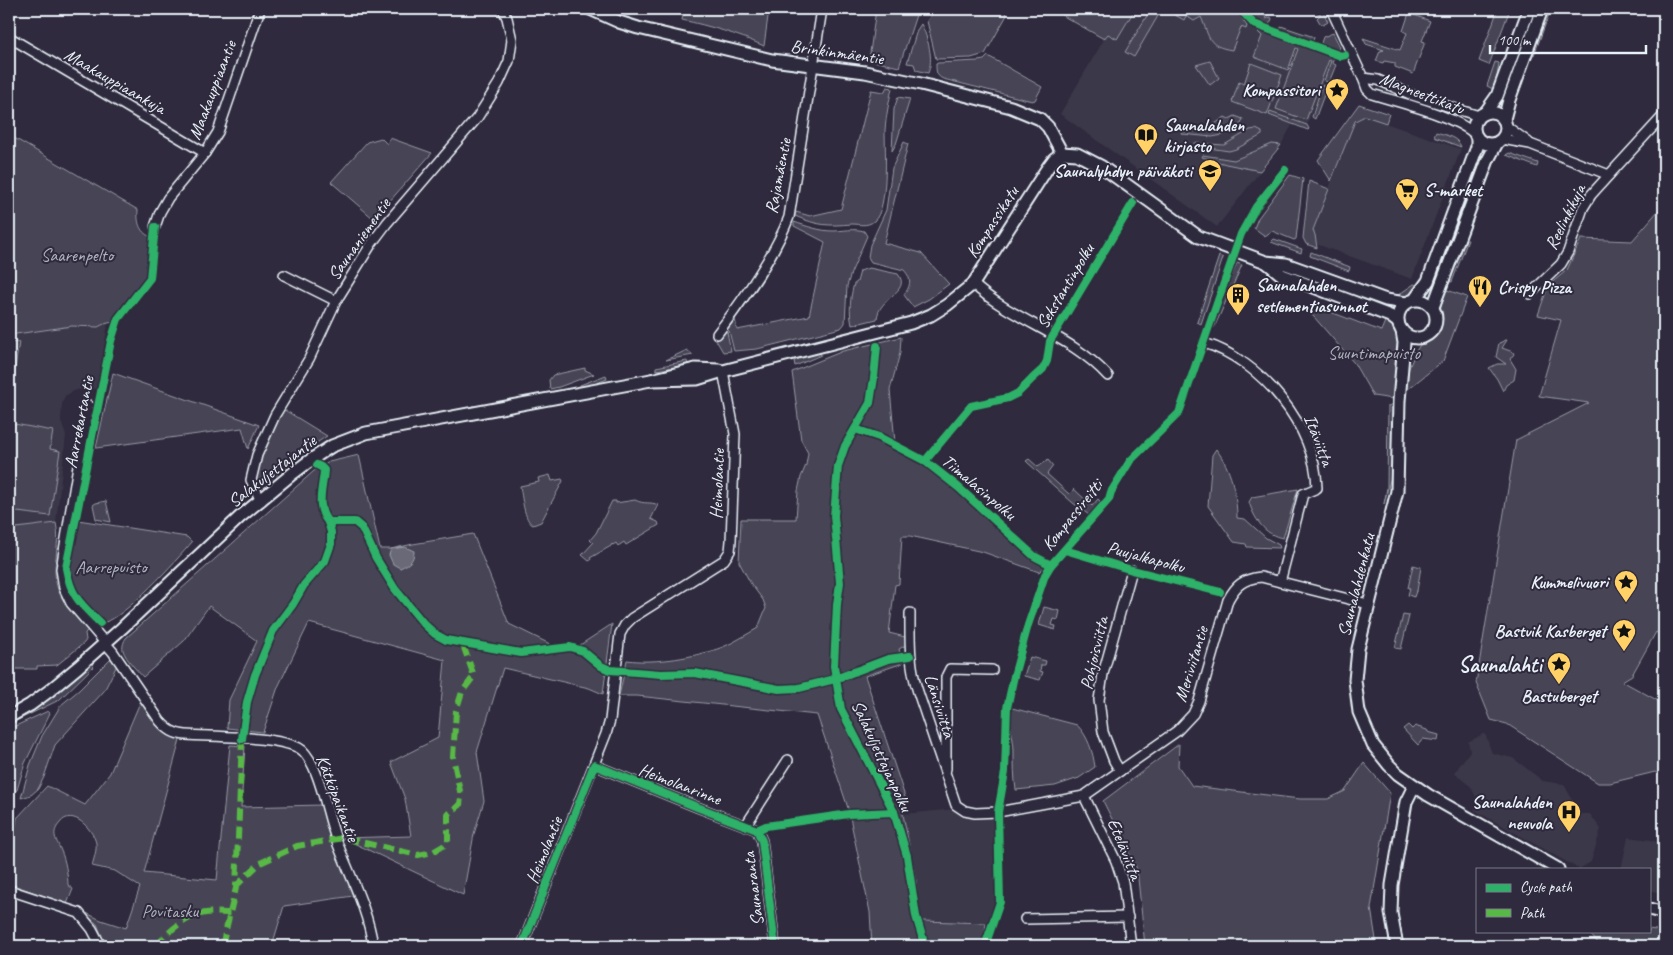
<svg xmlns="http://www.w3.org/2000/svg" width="1673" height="955" viewBox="0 0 1673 955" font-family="Caveat,sans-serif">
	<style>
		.built { fill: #3b3749 }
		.green { fill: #464455; stroke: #979aa6 }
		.water { fill: #696978; stroke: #9c9fab }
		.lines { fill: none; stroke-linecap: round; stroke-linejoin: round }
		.minor-casing { stroke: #e8f1f8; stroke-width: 12 }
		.tertiary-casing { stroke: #e8f1f8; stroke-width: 15 }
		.minor { stroke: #2f2a3d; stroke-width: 9 }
		.tertiary { stroke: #2f2a3d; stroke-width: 11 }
		.quiet { stroke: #58b947; stroke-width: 6; stroke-dasharray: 12 6; stroke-linecap: butt }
		.cycleway-casing { stroke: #2f2a3d; stroke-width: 11 }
		.cycleway { stroke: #2db169; stroke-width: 8 }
		.labels { text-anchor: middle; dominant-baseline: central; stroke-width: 4; stroke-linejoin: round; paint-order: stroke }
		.street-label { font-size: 18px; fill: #e8f1f8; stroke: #2f2a3d }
		.poi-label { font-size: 18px; font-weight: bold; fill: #e8f1f8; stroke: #2f2a3d; text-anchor: end }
		.park-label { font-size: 18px; fill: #afb4bf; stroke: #2f2a3d }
		.district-label { font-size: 22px; font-weight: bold; fill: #e8f1f8; stroke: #2f2a3d }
	</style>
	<rect width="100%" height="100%" fill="#2f2a3d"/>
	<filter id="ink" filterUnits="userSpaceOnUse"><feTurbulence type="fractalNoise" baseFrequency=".02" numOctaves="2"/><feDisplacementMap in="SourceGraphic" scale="10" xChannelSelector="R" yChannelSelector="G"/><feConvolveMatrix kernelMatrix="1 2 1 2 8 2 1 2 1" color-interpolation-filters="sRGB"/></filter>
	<g filter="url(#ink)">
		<!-- built -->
		<g class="built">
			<polygon points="1122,9 1236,9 1249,24 1333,55 1307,125 1295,120 1281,145 1217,227 1060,114"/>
			<polygon points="1365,116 1461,149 1412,279 1316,244 1313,230 1351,130 1355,121"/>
			<polygon points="108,323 98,389 85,388 74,391 65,396 62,404 61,420 66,436 56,523 9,529 9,335 72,326 98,327"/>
			<polygon points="1485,733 1492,753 1513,758 1543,781 1564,784 1580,814 1590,814 1601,829 1591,862 1579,869 1474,810 1478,802 1471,787 1454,773 1470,751 1468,742"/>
			<polygon points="956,809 969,816 995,815 995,909 990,920 986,923 923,921 919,916 916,880 903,814"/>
			<polygon points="1628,837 1652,840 1664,845 1664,894 1649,890 1649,869 1621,869"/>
		</g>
		<!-- green -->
		<g class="green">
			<path d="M 684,9 L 769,9 L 764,46 C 737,34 710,26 682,20 Z"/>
			<polygon points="876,9 918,9 899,67 869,60"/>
			<polygon points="935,9 1005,9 1007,15 985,54 971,58 936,59 927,21"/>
			<polygon points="1051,9 1135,9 1117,39 1108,34 1104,39"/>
			<polygon points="1151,9 1162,9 1134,57 1125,52"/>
			<path d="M 1164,9 L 1235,9 L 1247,26 L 1246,29 L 1241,27 L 1232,50 C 1207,46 1210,38 1201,17 L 1194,21 L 1186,16 L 1184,20 Z"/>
			<polygon points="1244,9 1263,9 1266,19 1271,17 1272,19 1269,25 1252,19"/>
			<polygon points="1306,9 1317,11 1322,9 1328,22 1323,25 1320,23 1317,18 1321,14"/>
			<polygon points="1498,9 1510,9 1489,65 1479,61"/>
			<polygon points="1546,9 1551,9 1534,55 1530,53"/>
			<polygon points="1409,13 1430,21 1422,41 1425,42 1413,74 1395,67 1395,63 1384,61 1383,63 1376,61 1380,51 1384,50 1366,44 1363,38 1400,50 1407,33 1403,31"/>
			<path d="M 921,24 C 928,38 934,59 928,73 L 916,70 L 914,64 L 907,63 L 917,30 Z"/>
			<polygon points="1281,26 1314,37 1313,41 1280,29"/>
			<polygon points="1262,30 1335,56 1332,63 1336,65 1329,82 1324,81 1331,61 1329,60 1306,120 1276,109 1298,49 1296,48 1288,70 1254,57 1262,36 1258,32"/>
			<polygon points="1333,33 1340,47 1338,51 1321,43 1323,37"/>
			<path d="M 988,56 L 1042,87 L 1035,100 L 1032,101 L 943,79 C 936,76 936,71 936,64 L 938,63 L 978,61 L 984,60 Z"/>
			<polygon points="1210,61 1219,78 1210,85 1196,65"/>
			<polygon points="1495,62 1499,63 1495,90 1487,86"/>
			<polygon points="1251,63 1282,75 1267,115 1232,102 1239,82 1244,84"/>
			<polygon points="1322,85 1327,87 1315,119 1312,117"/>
			<path d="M 887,87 L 892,88 C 889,102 886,116 885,130 C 885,150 889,208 874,221 C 867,227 859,224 852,224 C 827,226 819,226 795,216 L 796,212 L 810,216 L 841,209 L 871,90 L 884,92 Z"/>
			<polygon points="898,97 910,99 896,144 892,151 894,109"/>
			<polygon points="1359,104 1389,114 1386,123 1365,116 1355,121 1331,181 1318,160"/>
			<polygon points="1270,112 1307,125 1309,129 1308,130 1269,115"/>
			<polygon points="1235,116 1243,119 1241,124 1223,135 1212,137 1182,134 1181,132 1206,130 1225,117 1229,119"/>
			<polygon points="1256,129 1262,132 1262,135 1236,149 1229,151 1195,146 1194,143 1224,145 1250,130"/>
			<path d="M 1436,132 C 1445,135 1458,137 1461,147 L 1434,137 Z"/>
			<path d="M 9,135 L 138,210 C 137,224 140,233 153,238 L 148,268 L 144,280 L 116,316 L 113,322 L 104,324 L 98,327 L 72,326 L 9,335 Z"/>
			<polygon points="381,138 387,144 390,138 432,153 374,219 331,182 367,142"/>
			<path d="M 904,142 L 908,144 L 884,243 L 921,253 L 949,284 L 929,299 L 913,307 L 904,295 C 911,285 912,279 904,270 L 871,262 L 868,257 L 870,245 L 886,210 L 892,168 Z"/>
			<polygon points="1272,144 1281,145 1260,171 1226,164 1202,157 1203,155 1234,160"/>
			<polygon points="1509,153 1538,163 1537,167 1506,155"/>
			<polygon points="1475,164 1481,167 1440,278 1434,276"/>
			<polygon points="1290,175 1303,179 1296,239 1294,240 1272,231 1265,236 1254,228 1258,218"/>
			<polygon points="1309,181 1329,189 1313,230 1315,235 1317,248 1306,244 1303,238"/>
			<polygon points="1664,204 1664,638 1656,632 1632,675 1622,681 1664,704 1664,777 1655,772 1610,783 1598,783 1507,724 1491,720 1476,683 1516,440 1589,403 1539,396 1561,320 1538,315 1548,286 1567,270 1581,239 1632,241"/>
			<path d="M 794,222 C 806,226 820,231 833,231 C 844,231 853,228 864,231 L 867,236 L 851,273 L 847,286 L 845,323 L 841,328 L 757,349 L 734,351 L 729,331 L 727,329 L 735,318 L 737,330 L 809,316 L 825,242 L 794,226 Z"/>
			<polygon points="1274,239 1302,249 1301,253 1271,242"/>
			<polygon points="1466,240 1468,240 1452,282 1447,281 1455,260"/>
			<polygon points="1311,252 1350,267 1349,271 1310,256"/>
			<polygon points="1219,256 1223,258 1201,324 1197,322"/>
			<polygon points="1237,263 1242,265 1214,328 1211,327"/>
			<path d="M 869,268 L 898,274 C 912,292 878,297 877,319 L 852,325 C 849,312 850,297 854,284 L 857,282 L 860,271 Z"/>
			<polygon points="1293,270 1377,301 1376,305 1291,275"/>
			<polygon points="1414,284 1422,286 1411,296 1393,296 1398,295"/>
			<polygon points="1444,289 1467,297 1443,361 1408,389 1405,389 1409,368 1416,351 1420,345 1437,333 1440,327 1441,302"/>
			<path d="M 1312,305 L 1381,331 L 1386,319 C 1393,324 1397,330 1398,340 L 1393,399 L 1373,396 L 1354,363 L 1314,317 L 1308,312 Z"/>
			<polygon points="725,331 727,332 731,351 723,352 716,340 720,338"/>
			<path d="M 901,337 L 900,353 L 890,390 L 895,442 L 925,456 L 1033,549 L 1050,561 L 1039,572 L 983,552 L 910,536 L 902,536 L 899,584 L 895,585 L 889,633 L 905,637 L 906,645 L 899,649 L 903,663 L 865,676 L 907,803 L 903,814 L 916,880 L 919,916 L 923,921 L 986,923 L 983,946 L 872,946 L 870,912 L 848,808 L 817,715 L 637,696 L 619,696 L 627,660 C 655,664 696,657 723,647 C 735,642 747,634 758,628 L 766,608 L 763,600 L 751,584 L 739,562 L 741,519 L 796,519 L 798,491 L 801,477 L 806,465 L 808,453 L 801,440 L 792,372 L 843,351 Z"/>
			<polygon points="1506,340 1507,340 1502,348 1513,352 1514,354 1510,359 1516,369 1514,380 1506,385 1503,391 1497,379 1489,368 1497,364 1506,364 1496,357 1499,343"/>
			<polygon points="19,342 9,408 9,343"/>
			<polygon points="687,350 693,355 666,360"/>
			<polygon points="819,350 821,355 795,366 794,361"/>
			<polygon points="687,361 688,365 656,370 656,367"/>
			<polygon points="585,368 585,370 594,374 559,387 550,389 549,380 553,375"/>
			<polygon points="113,373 259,425 248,449 242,428 96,448"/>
			<polygon points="606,375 607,379 584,388 580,387 580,385"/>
			<polygon points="1393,404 1392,472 1384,504 1387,488 1388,406"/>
			<polygon points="283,409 327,436 306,450 274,477 257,482 254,472 271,432"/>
			<polygon points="9,423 53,431 50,449 60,451 50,516 9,511"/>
			<path d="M 1216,449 C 1231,468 1237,495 1237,518 L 1245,519 L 1266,538 L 1279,545 L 1280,548 L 1247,547 L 1246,544 L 1234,542 L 1208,506 L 1212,455 Z"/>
			<path d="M 359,455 L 380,549 L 391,549 L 413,544 L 473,534 L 509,624 L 554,646 L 580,645 L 612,624 L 603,694 L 589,688 L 503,668 L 477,752 L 484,801 L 474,834 L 463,895 L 343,838 L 411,836 L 405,799 L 391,762 L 438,738 L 445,660 L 309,623 L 278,687 L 263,732 L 227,728 L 229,700 L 257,641 L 209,606 L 184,641 L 143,677 C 137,670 126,660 123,650 C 122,646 124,641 126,638 L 314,471 L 329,462 Z"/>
			<polygon points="1029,459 1038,467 1048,460 1053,466 1047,474 1069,494 1074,489 1092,506 1098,499 1100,501 1089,515 1073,503 1028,463 1026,461"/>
			<path d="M 550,475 L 552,481 L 562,479 L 563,481 L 541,522 L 533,525 C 524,521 522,496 520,486 L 539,482 L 538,478 Z"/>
			<path d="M 1298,489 L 1283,538 C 1264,535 1254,518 1249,502 L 1252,497 Z"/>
			<path d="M 635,500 C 645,505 650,501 658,505 L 651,519 L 658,522 L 659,525 L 626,545 L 624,542 L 618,546 L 616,543 L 613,545 L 612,544 L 611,546 L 590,558 L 591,560 L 589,561 L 582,555 L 593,543 L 590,540 L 596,533 L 612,501 L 616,501 L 616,503 Z"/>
			<polygon points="106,501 111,522 96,519 93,505 96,503"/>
			<path d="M 78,520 L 187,537 L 192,542 C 178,559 123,619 105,622 C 96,618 90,611 84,605 C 59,578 71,551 78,520 Z"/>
			<path d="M 56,523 C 59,538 57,543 56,558 C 51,594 66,605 89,629 L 85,633 L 86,640 L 84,643 L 57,665 L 37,666 L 37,669 L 9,669 L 9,529 Z"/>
			<polygon points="1413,565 1421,567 1417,591 1416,591 1414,597 1408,595 1410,588 1408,588"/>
			<polygon points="1044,607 1060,611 1058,620 1054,619 1052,625 1056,626 1055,630 1039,625"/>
			<polygon points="1403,615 1409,616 1401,649 1395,648"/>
			<polygon points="1030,657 1046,661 1045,665 1041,665 1040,671 1043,672 1040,680 1024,676"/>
			<polygon points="110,659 113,659 117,665 104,691 55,745 44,777 38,789 31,795 21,798 30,765 42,736 61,705 79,690"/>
			<polygon points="90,662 94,666 59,700 18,720 18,717"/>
			<path d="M 141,700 L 162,729 L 180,740 L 144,873 L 217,880 L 230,745 L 245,746 L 241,807 L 322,805 L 353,896 L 284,906 L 272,946 L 106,946 L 97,924 L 80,910 L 101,920 L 126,928 L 140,887 L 115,871 L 92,866 C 94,858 97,850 96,843 C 93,829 72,807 60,823 C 50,834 57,840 61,851 C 65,859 68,876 68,885 L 73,889 L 67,904 L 10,884 L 9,865 L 17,818 L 47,786 L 85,805 L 110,773 Z"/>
			<path d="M 1012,708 L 1077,725 C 1088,736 1093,752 1095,767 L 1079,778 L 1055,786 L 1016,790 C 1014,777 1014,764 1014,751 C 1014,737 1007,721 1012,708 Z"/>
			<polygon points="48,711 50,713 25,763 17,790 15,791 9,776 9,729"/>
			<polygon points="1408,725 1412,729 1415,726 1427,730 1428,732 1439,735 1438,741 1423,739 1418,745 1403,729"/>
			<polygon points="1179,744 1178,766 1192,786 1300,799 1328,799 1345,791 1364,763 1390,793 1371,908 1377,946 1145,946 1137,869 1103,801"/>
			<polygon points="1649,929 1662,931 1664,933 1664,946 1601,946 1587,931 1649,931"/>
		</g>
		<!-- water -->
		<path class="water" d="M 405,547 L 414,551 C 414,561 409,564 400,568 L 393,564 L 389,555 L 391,549 Z"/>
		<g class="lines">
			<!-- minor casing -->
			<g class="minor-casing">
				<g id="minor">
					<path d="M 1331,9 L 1363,78 L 1367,89 L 1372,94 C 1401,103 1453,115 1475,134"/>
					<polyline points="9,37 205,153"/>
					<polyline points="1363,78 1378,80 1412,95 1479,116"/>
					<polyline points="1506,126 1528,142"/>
					<polyline points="1502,139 1530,144 1609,175 1664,115"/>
					<polyline points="155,227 160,212 168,198 205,153 218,132 260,9"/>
					<polyline points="284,275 336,301"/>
					<path d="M 973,284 C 1013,321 1071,335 1108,376"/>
					<polyline points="1530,294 1561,264 1568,252 1583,208 1591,195 1609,175"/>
					<path d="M 717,334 C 743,300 774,257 789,217 L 822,9"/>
					<path d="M 1204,343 C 1261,360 1316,427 1317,488 L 1303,494 L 1280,582"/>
					<path d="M 88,405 L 61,569 L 64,588 L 71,603 L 113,652 L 160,721 C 168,730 174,734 186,735 C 214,737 276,736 299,748 C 305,751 310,760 313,766 C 324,790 328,817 337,842 C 350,876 368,910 373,946"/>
					<polyline points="261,501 251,480 257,455 275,415 309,359 336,301 372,243 387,223 477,118 499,83 509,61 512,40 507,18 503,9"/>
					<path d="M 910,613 C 910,640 909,665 918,692 L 956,805 L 965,811 L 975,813 L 998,812 L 1084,796 L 1177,731 L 1193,714 L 1199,701 L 1228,600 C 1236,585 1243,579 1261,577 L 1368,604"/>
					<polyline points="594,765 697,807 757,830 762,841 775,946"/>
					<polyline points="946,769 946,677 950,669 992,670"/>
					<polyline points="1120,771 1114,761 1103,732 1099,700 1103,674 1132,570"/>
					<polyline points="1084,796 1116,861 1123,882 1131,946"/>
					<polyline points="746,825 788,760"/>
					<polyline points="9,890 79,913 92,929 101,946"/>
					<polyline points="1025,919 1128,917"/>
					<polyline points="522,946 606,734 610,720 620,634 625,625 632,618 724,560 730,551 731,541 735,434 723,371"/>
				</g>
			</g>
			<!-- tertiary casing -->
			<g class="tertiary-casing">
				<g id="tertiary">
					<polyline points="590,9 619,22 638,28 772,60 865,72 921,84 1011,107 1040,119 1048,127 1062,153"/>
					<circle cx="1490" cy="128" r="16"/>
					<polyline points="1485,113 1497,96 1529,9"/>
					<polyline points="1504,119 1509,100 1542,9"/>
					<polyline points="1266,262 1282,275 1390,316 1398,322"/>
					<polyline points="1415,299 1428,281 1477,147 1477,138"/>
					<circle cx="1417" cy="319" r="19"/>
					<polyline points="1433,307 1488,160 1497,143"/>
					<polyline points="1402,331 1404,343 1399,401 1397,491 1358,649 1355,680 1359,712 1373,745 1389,765 1398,774 1428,795 1558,869"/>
					<polyline points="651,380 697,379 723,371 911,323 931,315 947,305 973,284 1048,167 1054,159 1062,153 1077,154 1102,167 1199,237 1266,262 1286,264 1386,300 1406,303"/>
					<polyline points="9,717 30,705 49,691 78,667 122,628 240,517 292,474 312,459 332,446 366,433 651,380 695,369 719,370"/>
					<polyline points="1649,909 1664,913"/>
					<polyline points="1397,946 1391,913 1392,885 1406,802 1414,786"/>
				</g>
			</g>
			<!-- minor -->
			<use href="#minor" class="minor"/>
			<!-- tertiary -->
			<use href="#tertiary" class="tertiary"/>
			<!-- quiet -->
			<g class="quiet">
				<polyline points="236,888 236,886 260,863 297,846 343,838 418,855 433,852 448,843 448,814 460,805 461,796 453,757 456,711 462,692 474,676 462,642"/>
				<path d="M 157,946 C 168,931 186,916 206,913 C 213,912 222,913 230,913"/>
				<polyline points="222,946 236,888 242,739"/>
			</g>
			<!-- cycleway casing -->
			<g class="cycleway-casing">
				<g id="cycleway">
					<polyline points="1240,9 1254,24 1341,56 1345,55"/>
					<polyline points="877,346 874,378 870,403 845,446 838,466 834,516 840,583 837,604 834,666 841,709 894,812 907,856 916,916 925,946"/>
					<polyline points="855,429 879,437 925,461 958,487 1034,556 1051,565"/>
					<polyline points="925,461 971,406 1008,398 1018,393 1033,378 1043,369 1047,361 1050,341 1133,203"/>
					<path d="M 317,465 L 321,467 L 324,470 C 323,489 315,506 328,522 L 355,522 L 362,528 L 376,558 L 395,589 L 424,624 L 435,634 L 446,640 L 521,653 L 570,647 L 583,651 L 601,666 L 610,670 L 661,674 L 695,673 L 779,689 L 799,688 L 835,679 L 888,659 L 910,656"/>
					<polyline points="1065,550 1132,570 1220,592"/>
					<path d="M 100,623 C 80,603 71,597 66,568 L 111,341 L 118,319 L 150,278 L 155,227"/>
					<polyline points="242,739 247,702 255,675 273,631 293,604 304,585 325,561 331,544 331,532 328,522"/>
					<polyline points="757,830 766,826 849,814 894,812"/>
					<polyline points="757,830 762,841 775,946"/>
					<polyline points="522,946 594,765 697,807 757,830"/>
					<polyline points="985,946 1000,902 998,812 1005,772 1007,708 1014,676 1028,625 1045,575 1051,565 1109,499 1111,492 1130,461 1179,413 1241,234 1256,207 1285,170"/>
				</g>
			</g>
			<!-- cycleway -->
			<use href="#cycleway" class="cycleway"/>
		</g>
	</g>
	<!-- icons -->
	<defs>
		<g id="sight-pin" transform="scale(1.25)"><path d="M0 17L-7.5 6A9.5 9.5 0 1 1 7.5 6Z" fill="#ffd166" stroke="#2f2a3d"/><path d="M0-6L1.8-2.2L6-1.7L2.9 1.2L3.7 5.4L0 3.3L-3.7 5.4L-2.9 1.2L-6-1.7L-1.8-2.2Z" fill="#111"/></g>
		<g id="library-pin" transform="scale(1.25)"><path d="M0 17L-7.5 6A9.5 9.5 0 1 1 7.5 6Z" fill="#ffd166" stroke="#2f2a3d"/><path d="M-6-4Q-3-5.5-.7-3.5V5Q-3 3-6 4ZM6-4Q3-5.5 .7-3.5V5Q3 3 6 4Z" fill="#111"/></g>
		<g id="school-pin" transform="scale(1.25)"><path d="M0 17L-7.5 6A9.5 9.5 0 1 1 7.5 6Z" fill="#ffd166" stroke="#2f2a3d"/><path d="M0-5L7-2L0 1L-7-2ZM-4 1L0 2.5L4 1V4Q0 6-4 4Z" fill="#111"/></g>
		<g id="supermarket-pin" transform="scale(1.25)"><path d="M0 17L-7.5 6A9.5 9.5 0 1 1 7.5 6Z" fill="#ffd166" stroke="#2f2a3d"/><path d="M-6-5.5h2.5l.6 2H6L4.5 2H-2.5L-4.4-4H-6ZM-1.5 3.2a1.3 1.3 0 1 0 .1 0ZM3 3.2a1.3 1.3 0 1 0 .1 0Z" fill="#111"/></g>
		<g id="restaurant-pin" transform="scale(1.25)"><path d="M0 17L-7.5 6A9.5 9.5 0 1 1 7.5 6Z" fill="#ffd166" stroke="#2f2a3d"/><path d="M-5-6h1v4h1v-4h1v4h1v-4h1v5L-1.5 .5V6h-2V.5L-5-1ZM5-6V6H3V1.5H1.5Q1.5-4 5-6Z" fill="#111"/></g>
		<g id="building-pin" transform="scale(1.25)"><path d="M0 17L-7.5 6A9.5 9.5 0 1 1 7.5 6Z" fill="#ffd166" stroke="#2f2a3d"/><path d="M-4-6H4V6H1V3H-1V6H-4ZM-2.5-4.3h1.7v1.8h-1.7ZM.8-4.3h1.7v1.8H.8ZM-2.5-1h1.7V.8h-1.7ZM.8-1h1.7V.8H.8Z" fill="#111"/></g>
		<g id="hospital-pin" transform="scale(1.25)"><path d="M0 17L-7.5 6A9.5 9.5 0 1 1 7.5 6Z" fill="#ffd166" stroke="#2f2a3d"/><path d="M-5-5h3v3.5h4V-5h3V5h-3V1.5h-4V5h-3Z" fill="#111"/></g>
	</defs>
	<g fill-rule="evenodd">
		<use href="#sight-pin" x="1337" y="90"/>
		<use href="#library-pin" x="1146" y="135"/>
		<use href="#school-pin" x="1210" y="171"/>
		<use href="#supermarket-pin" x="1407" y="190"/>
		<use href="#restaurant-pin" x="1480" y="287"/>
		<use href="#building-pin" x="1238" y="295"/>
		<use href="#sight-pin" x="1626" y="582"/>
		<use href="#sight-pin" x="1624" y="631"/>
		<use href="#sight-pin" x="1559" y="664"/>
		<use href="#hospital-pin" x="1569" y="812"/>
	</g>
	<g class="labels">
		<!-- street labels -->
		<g class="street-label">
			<text transform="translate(837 52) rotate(8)">Brinkinmäentie</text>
			<text transform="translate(115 81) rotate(30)">Maakauppiaankuja</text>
			<text transform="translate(212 90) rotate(-69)">Maakauppiaantie</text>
			<text transform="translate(1422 93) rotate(21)">Magneettikatu</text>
			<text transform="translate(778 176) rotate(-79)">Rajamäentie</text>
			<text transform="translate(1565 217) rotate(-64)">Reelinkikuja</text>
			<text transform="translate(992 222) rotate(-57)">Kompassikatu</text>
			<text transform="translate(359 239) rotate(-55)">Saunaniementie</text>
			<text transform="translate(1065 286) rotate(-59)">Sekstantinpolku</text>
			<text transform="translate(79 422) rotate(-79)">Aarrekartantie</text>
			<text transform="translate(1319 440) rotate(69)">Itäviitta</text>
			<text transform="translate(272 471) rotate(-38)">Salakuljettajantie</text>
			<text transform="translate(717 484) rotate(-88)">Heimolantie</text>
			<text transform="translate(979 487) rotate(40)">Tiimalasinpolku</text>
			<text transform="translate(1072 515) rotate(-51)">Kompassireitti</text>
			<text transform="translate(1146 557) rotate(15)">Puujalkapolku</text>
			<text transform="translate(1356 585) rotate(-76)">Saunalahdenkatu</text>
			<text transform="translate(1094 653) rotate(-77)">Pohjoisviitta</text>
			<text transform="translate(1191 664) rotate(-73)">Meriviitantie</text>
			<text transform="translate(940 706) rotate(72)">Länsiviitta</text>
			<text transform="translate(882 756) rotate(65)">Salakuljettajanpolku</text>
			<text transform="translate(680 784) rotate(21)">Heimolanrinne</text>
			<text transform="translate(338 798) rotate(69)">Kätköpaikantie</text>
			<text transform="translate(1125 849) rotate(68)">Eteläviitta</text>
			<text transform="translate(544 850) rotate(-68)">Heimolantie</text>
			<text transform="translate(753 889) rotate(-97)">Saunaranta</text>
		</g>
		<!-- poi labels -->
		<g class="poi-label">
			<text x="1320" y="90">Kompassitori</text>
			<text x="1164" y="125" text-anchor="start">Saunalahden<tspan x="1164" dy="21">kirjasto</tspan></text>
			<text x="1192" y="171">Saunalyhdyn päiväkoti</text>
			<text x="1424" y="190" text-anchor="start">S-market</text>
			<text x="1256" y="285" text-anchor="start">Saunalahden<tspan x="1256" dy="21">setlementiasunnot</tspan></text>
			<text x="1498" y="287" text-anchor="start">Crispy Pizza</text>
			<text x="1608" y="582">Kummelivuori</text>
			<text x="1606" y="631">Bastvik Kasberget</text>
			<text x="1559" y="696" text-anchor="middle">Bastuberget</text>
			<text x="1552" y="802">Saunalahden<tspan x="1552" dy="21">neuvola</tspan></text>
		</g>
		<!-- park labels -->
		<g class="park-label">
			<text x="77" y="255">Saarenpelto</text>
			<text x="1374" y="353">Suuntimapuisto</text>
			<text x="111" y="567">Aarrepuisto</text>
			<text x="170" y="911">Povitasku</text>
		</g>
		<!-- district labels -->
		<g class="district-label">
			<text x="1500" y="665">Saunalahti</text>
		</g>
	</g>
	<!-- margin -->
	<rect width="1673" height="955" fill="none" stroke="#2f2a3d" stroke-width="30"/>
	<rect x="15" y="15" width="1643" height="925" fill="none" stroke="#e8f1f8" stroke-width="2" filter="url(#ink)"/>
	<!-- legend -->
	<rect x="1476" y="868" width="175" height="65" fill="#2f2a3d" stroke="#797a88"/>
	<rect x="1486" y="884" width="25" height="8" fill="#2db169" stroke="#797a88"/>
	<text x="1520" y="892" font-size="15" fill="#e8f1f8">Cycle path</text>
	<rect x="1486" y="909" width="25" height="8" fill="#58b947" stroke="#797a88"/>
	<text x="1520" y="918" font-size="15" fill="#e8f1f8">Path</text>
	<!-- scale -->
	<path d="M1490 45v8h156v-8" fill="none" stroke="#e8f1f8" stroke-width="2.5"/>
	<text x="1498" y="45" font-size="15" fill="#e8f1f8" stroke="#2f2a3d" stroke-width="4" paint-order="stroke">100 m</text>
</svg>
